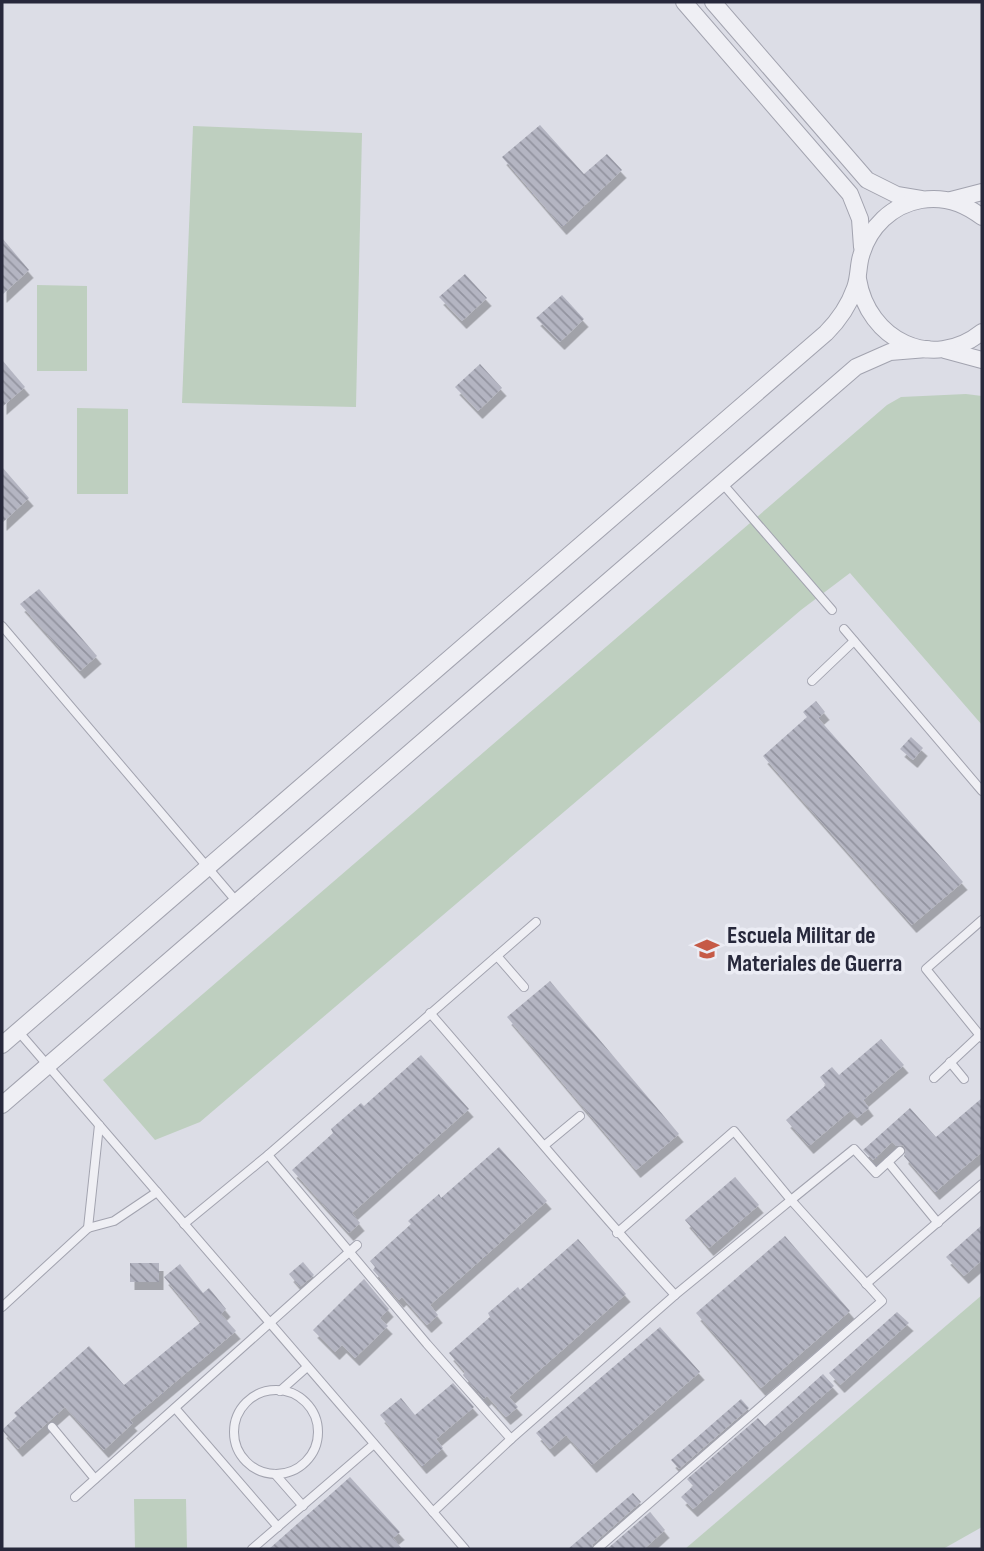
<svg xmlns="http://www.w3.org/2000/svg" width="984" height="1551" viewBox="0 0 984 1551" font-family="'Sofia Sans Condensed',sans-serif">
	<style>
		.grass { fill: #becfbf }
		.building { fill: url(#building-back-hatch); filter: url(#shadow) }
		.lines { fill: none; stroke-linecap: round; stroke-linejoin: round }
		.lane-casing { stroke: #a2a3af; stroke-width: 10 }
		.street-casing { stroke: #a2a3af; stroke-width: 18 }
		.lane { stroke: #efeff4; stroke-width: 8 }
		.street { stroke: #efeff4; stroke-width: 16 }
		.labels { text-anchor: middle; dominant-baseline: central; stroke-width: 7; stroke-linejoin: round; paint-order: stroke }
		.poi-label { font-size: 24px; font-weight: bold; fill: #27283b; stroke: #ebecf4; text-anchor: start }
	</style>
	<defs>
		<pattern id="building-back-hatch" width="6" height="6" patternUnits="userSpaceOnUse" patternTransform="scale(1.75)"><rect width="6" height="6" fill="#b4b5c2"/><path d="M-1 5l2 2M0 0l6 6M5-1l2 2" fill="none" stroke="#92939f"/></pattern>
		<filter id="shadow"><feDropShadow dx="4.5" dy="8" stdDeviation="0" flood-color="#0004"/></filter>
	</defs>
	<rect width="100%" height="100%" fill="#dcdde6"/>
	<!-- grass -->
	<g class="grass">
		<polygon points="193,126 362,133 356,407 182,403"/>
		<polygon points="37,285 87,286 87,371 37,371"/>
		<polygon points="966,394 982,396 982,725 850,573 801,610 200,1122 155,1140 103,1080 887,405 901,397"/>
		<polygon points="77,408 128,409 128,494 77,494"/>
		<polygon points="982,1295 982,1527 943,1549 685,1549"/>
		<polygon points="134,1499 186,1499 187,1549 135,1549"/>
	</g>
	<!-- building -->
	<g class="building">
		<polygon points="540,125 584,174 607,154 622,170 562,227 502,157"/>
		<polygon points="2,238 29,270 2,295"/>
		<polygon points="465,274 487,298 462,321 439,297"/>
		<polygon points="562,295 584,319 560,342 536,318"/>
		<polygon points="2,360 25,387 2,407"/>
		<polygon points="480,364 502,388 478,411 455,387"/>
		<polygon points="2,467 29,498 2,523"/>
		<polygon points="39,589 97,656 80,671 20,604"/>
		<polygon points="816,701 825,712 818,718 963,882 912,925 763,756 807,717 803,712"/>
		<polygon points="911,737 923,748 913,760 900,749"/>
		<polygon points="550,981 679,1134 636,1170 507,1017"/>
		<polygon points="881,1039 904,1065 863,1100 869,1108 857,1118 850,1111 809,1146 786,1120 826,1085 820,1077 832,1067 839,1075"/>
		<polygon points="421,1055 469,1109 352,1213 360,1223 349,1233 292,1170 333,1133 331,1129 361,1103 364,1106"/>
		<polygon points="982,1098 982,1152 935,1192 904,1156 906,1150 903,1145 896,1146 892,1142 873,1160 863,1150 910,1108 936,1137"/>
		<polygon points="499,1147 547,1201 430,1305 438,1315 427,1325 402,1297 399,1300 373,1270 375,1267 370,1261 411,1224 408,1221 439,1194 441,1198"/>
		<polygon points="735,1177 759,1205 709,1248 685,1220"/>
		<polygon points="982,1225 982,1260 964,1276 946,1257"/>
		<polygon points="785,1236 850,1311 761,1388 696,1313"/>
		<polygon points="578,1239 626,1294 509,1397 518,1407 506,1417 487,1396 484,1399 463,1375 465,1372 449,1353 490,1317 488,1313 518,1287 520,1290"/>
		<polygon points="303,1262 314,1275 300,1287 289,1274"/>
		<rect x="130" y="1263" width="29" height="19"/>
		<polygon points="180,1264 203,1293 209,1288 226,1309 221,1314 236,1331 130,1420 133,1423 104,1450 65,1407 18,1449 2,1430 17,1416 14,1413 89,1346 124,1385 201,1322 164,1277"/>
		<polygon points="364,1279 389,1309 380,1318 388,1326 355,1358 342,1345 335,1352 313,1330"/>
		<polygon points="897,1312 909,1323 840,1385 829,1373"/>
		<polygon points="660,1327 700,1372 592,1465 566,1435 550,1449 536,1433"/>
		<polygon points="823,1374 834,1386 693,1509 681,1497 693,1486 687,1479 758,1418 765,1426"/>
		<polygon points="453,1383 474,1407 436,1439 443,1448 422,1466 380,1415 401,1398 415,1415"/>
		<polygon points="741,1399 749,1408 679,1469 671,1460"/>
		<polygon points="350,1477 400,1532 393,1538 402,1549 269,1549"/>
		<polygon points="633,1493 641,1502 593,1544 591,1549 568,1549"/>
		<polygon points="650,1512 665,1530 644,1549 607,1549"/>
	</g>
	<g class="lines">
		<!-- lane casing -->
		<g class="lane-casing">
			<g id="lane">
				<polyline points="722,483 832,610"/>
				<polyline points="2,626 237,902"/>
				<polyline points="844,629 982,791"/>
				<polyline points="812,681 854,641"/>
				<polyline points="982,920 926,969 982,1038"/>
				<polyline points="497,956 524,987"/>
				<path d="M 430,1013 C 512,1107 591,1204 675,1295"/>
				<polyline points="18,1031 465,1549"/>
				<polyline points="950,1062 964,1079"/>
				<polyline points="934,1078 980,1035"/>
				<polyline points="545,1145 580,1116"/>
				<polyline points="268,1155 427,1344 511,1439 675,1295 791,1200 734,1131 617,1233"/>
				<polyline points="888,1162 938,1223"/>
				<polyline points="184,1224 268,1155 536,922"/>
				<polyline points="88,1228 99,1125"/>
				<polyline points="866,1284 982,1184"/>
				<polyline points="2,1307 88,1228 114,1221 157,1192"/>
				<circle cx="276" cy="1432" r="42"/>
				<polyline points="280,1391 307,1367"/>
				<polyline points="175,1408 278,1527"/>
				<polyline points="52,1427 95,1479"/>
				<polyline points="275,1474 303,1506"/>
				<polyline points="75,1497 357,1245"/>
				<polyline points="433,1512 511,1439"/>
				<polyline points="252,1549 374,1444"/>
				<polyline points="597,1549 882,1301 791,1200 854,1149 876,1173 900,1151"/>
			</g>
		</g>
		<!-- street casing -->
		<g class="street-casing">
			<g id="street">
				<polyline points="684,2 850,194 860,219 862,247"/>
				<polyline points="713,2 867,180 897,195 921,199"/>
				<polyline points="951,200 982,192"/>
				<path d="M 858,279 C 868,340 932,372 982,332"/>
				<polyline points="945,350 982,360"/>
				<path d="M 2,1045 L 826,333 C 839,320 849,305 855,288 C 859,277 858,266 861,256 C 869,227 892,205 921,200 C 944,196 964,203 982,217"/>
				<polyline points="2,1105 856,367 890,352 927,349"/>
			</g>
		</g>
		<!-- lane -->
		<use href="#lane" class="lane"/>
		<!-- street -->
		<use href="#street" class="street"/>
	</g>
	<!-- icons -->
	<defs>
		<g id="university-bare" transform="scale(1.89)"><path d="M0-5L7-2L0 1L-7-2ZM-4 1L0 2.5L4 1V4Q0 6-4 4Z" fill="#c65a46" stroke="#ebecf4" stroke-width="2.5" paint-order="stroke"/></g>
	</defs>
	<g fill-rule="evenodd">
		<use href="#university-bare" x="707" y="949"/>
	</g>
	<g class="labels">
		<!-- poi labels -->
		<g class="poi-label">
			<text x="727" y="935">Escuela Militar de<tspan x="727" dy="28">Materiales de Guerra</tspan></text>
		</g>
	</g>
	<!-- border -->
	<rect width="984" height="1551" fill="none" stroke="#27283b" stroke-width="7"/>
</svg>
